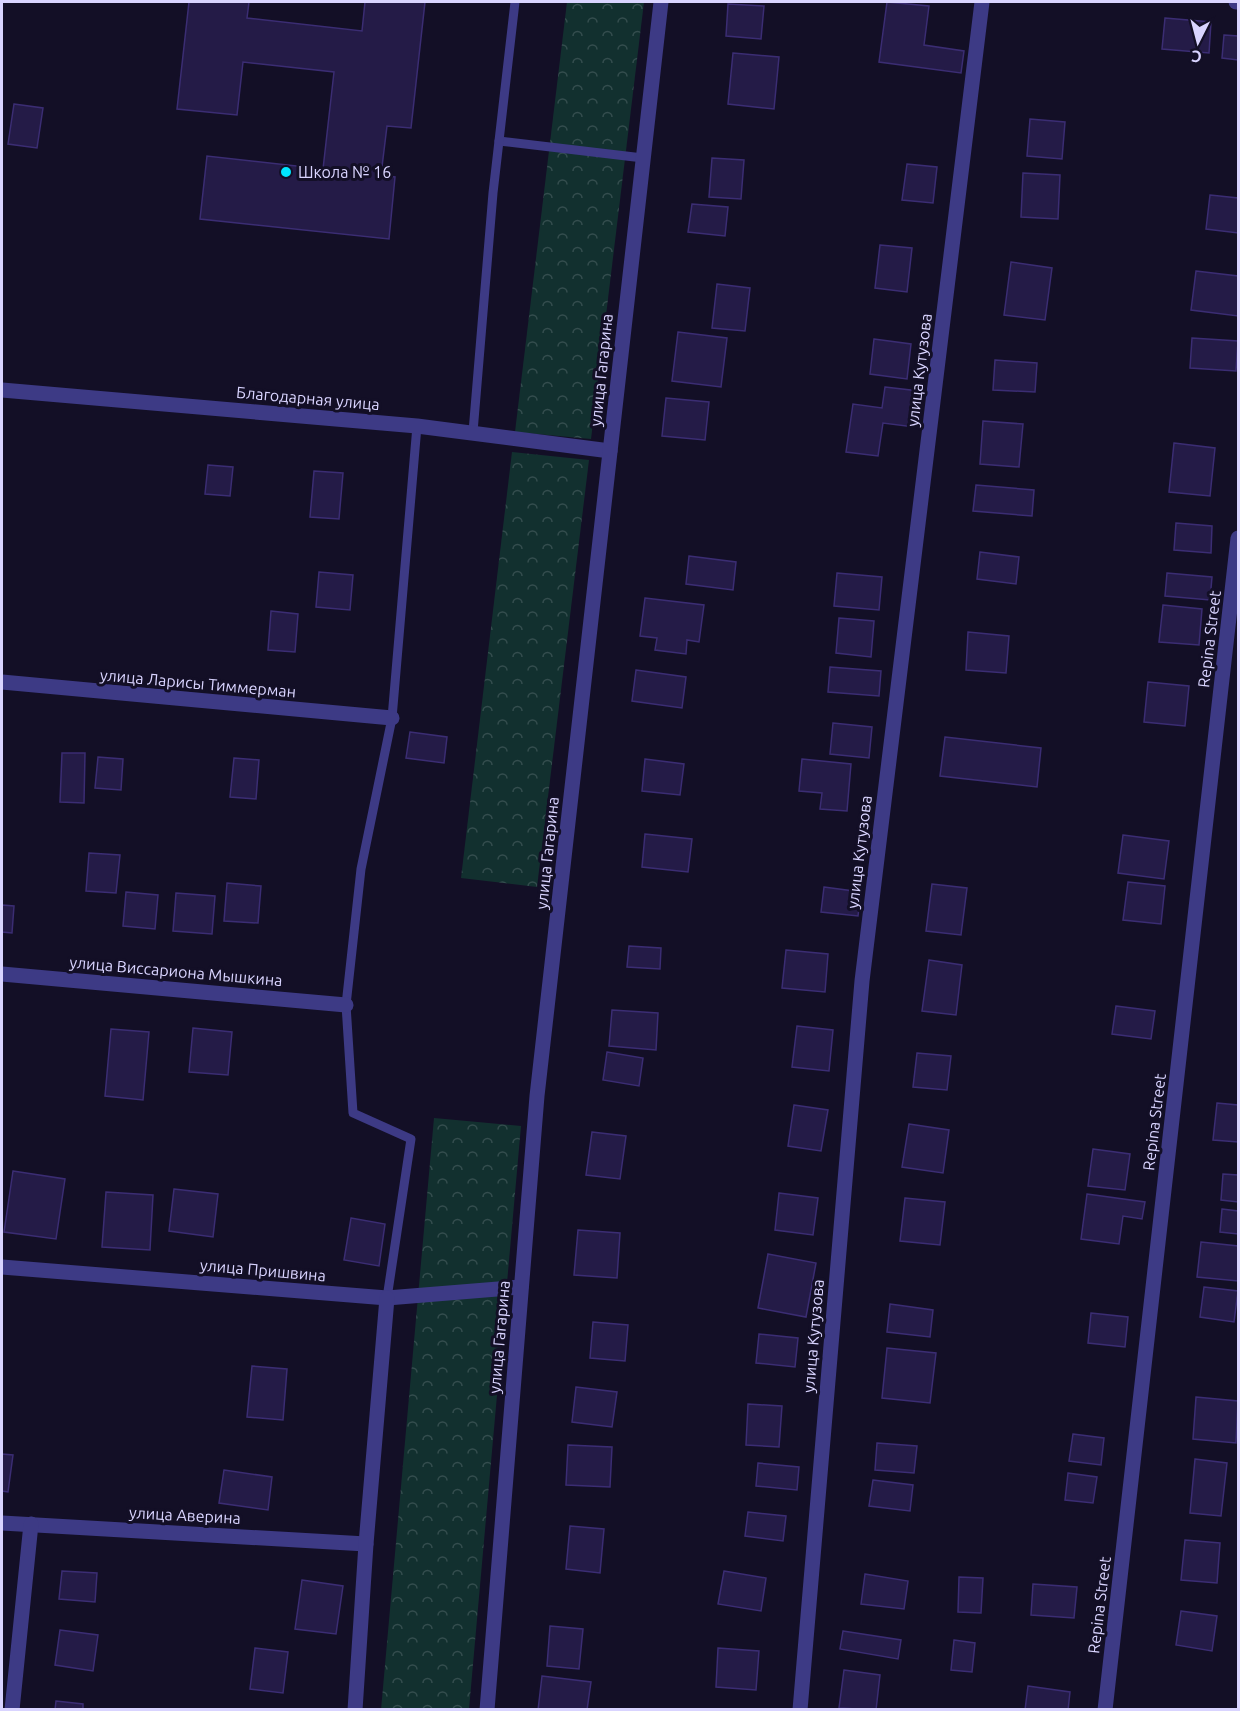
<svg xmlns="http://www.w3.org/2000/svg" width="1240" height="1711" viewBox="0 0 1240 1711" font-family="Ubuntu,sans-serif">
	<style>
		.forest { fill: url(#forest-crowns) }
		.building { fill: #241b47; stroke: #3b2d73; stroke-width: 1.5 }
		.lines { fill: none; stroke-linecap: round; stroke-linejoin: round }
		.service { stroke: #3d3a85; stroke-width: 9 }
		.minor { stroke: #3d3a85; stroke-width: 15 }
		.poi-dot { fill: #00e5ff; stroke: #130f26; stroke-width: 2 }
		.labels { text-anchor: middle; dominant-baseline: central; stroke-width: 6; stroke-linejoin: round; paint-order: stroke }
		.poi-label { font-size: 16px; fill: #d9d4ff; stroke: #130f26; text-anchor: start }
		.street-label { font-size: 16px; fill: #d9d4ff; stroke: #130f26 }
	</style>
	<defs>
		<pattern id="forest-crowns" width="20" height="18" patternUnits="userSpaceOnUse" patternTransform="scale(1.5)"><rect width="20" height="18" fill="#12302f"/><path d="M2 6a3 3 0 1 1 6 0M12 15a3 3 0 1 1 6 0" fill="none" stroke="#344d4e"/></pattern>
	</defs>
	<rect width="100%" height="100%" fill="#130f26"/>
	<!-- forest -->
	<g class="forest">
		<polygon points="567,2 644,2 591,439 515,432"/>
		<polygon points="512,452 589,460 537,887 461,878"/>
		<polygon points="434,1118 521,1126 469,1709 381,1710"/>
	</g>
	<!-- building -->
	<g class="building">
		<polygon points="189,2 249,2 247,18 362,31 365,2 425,2 411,128 387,126 381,175 395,177 389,239 200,219 207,156 323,169 334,72 243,62 237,115 177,109"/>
		<polygon points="887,2 929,6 924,45 964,51 961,73 879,62"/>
		<polygon points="728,4 764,6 761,39 726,36"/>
		<polygon points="1165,18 1211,22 1209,53 1162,49"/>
		<polygon points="1224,35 1238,36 1238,60 1222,58"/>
		<polygon points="733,53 779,57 774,109 728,104"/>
		<polygon points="14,104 43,108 37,148 8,144"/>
		<polygon points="1030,119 1065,122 1062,159 1027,156"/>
		<polygon points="712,158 744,160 741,199 709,197"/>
		<polygon points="907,164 937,167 933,203 902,200"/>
		<polygon points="1023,173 1060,175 1058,219 1021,217"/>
		<polygon points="1210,195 1238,198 1238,233 1206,229"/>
		<polygon points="692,204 728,207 725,236 688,232"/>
		<polygon points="880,245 912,248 907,292 875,288"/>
		<polygon points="1011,262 1052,268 1045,320 1004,315"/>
		<polygon points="1196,271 1238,276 1238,316 1191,310"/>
		<polygon points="717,284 750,288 745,331 712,328"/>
		<polygon points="678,332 727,338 721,387 672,381"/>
		<polygon points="1192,338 1238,341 1236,371 1190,368"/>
		<polygon points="874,339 911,344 907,379 870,374"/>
		<polygon points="995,360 1037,363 1035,392 993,390"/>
		<polygon points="885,387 919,391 914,427 883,423 878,456 846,452 853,404 882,408"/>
		<polygon points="666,398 709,402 705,440 662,436"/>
		<polygon points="983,421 1023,424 1019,467 980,464"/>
		<polygon points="1174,443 1215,448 1210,496 1169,492"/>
		<polygon points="208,465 233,467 230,496 205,494"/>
		<polygon points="314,471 343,473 339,519 310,517"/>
		<polygon points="976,485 1034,490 1032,516 973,511"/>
		<polygon points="1176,523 1212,526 1211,553 1174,550"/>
		<polygon points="980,552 1019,557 1016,584 977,579"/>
		<polygon points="689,556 736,562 733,590 686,584"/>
		<polygon points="319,572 353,575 350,610 316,607"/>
		<polygon points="837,573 882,577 879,610 834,606"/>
		<polygon points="1167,573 1212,577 1210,600 1165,596"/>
		<polygon points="645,598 704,605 699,642 687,640 686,654 655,650 657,638 640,636"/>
		<polygon points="1163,605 1202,609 1199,645 1159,642"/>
		<polygon points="271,611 298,614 295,652 268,650"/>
		<polygon points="839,618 874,621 871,657 836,653"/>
		<polygon points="968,632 1009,636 1006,673 966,670"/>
		<polygon points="830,667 881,671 879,696 828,692"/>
		<polygon points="636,670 686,677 682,708 632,701"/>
		<polygon points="1148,682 1189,686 1185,726 1144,722"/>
		<polygon points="833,723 872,727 869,758 830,754"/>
		<polygon points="410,732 447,737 444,763 406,758"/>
		<polygon points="945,737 1041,748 1037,787 940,776"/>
		<polygon points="62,753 85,753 84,803 60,802"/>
		<polygon points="98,757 123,759 121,790 95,788"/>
		<polygon points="234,758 259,760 256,799 230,797"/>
		<polygon points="645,759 684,764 680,795 642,791"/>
		<polygon points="802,759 851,764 847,811 820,809 822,793 799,791"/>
		<polygon points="645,834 692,839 688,872 642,867"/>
		<polygon points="1123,835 1169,841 1164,879 1118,873"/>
		<polygon points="89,853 120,855 116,893 86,891"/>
		<polygon points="1128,882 1165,886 1161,924 1123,920"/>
		<polygon points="227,883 261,886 258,923 224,921"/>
		<polygon points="932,884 967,888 961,935 926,931"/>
		<polygon points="824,887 861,892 858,916 821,912"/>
		<polygon points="126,892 158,895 155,929 123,926"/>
		<polygon points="176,893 215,896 212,934 173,931"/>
		<polygon points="2,905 14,906 12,933 2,932"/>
		<polygon points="629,946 661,948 660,969 627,967"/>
		<polygon points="786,950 828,954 825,992 782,988"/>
		<polygon points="929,960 962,965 956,1015 922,1011"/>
		<polygon points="1116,1006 1155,1011 1151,1039 1112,1034"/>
		<polygon points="612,1010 658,1013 656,1050 609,1046"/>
		<polygon points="797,1026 833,1030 829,1071 792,1067"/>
		<polygon points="193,1028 232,1032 228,1075 189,1072"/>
		<polygon points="111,1029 149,1032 143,1100 105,1096"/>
		<polygon points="607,1052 643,1058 639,1086 603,1080"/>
		<polygon points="917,1053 951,1056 947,1090 913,1087"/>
		<polygon points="1217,1103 1238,1105 1238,1142 1213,1140"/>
		<polygon points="794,1105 828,1110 821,1151 788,1146"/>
		<polygon points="909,1124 949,1130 943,1173 902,1167"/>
		<polygon points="592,1132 626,1136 620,1179 586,1175"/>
		<polygon points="1093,1149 1130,1154 1125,1190 1088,1186"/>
		<polygon points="13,1171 65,1179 56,1239 4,1232"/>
		<polygon points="1223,1174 1238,1175 1238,1202 1221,1200"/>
		<polygon points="174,1189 218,1194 213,1237 169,1231"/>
		<polygon points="106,1192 153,1195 150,1250 102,1247"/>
		<polygon points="779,1193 818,1198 813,1235 775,1230"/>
		<polygon points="1087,1194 1145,1202 1142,1219 1123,1216 1119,1244 1081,1239"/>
		<polygon points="905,1198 945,1202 940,1245 900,1241"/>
		<polygon points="1222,1209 1238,1211 1238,1234 1220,1232"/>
		<polygon points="351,1218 385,1224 379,1266 344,1260"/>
		<polygon points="578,1230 620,1233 617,1278 574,1275"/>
		<polygon points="1201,1242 1238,1246 1238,1281 1197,1277"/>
		<polygon points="768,1254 816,1263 806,1317 758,1308"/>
		<polygon points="1204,1287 1238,1291 1234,1322 1200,1317"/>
		<polygon points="890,1304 933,1310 930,1337 887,1332"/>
		<polygon points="1091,1313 1128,1317 1125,1347 1088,1343"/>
		<polygon points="593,1322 628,1325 625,1361 590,1358"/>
		<polygon points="759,1334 798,1338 795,1367 756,1363"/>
		<polygon points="887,1348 936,1353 930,1403 882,1398"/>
		<polygon points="252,1366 287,1369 283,1420 247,1417"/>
		<polygon points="576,1387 617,1392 612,1427 572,1422"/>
		<polygon points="1196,1397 1238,1401 1236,1443 1193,1439"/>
		<polygon points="748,1404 782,1406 779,1447 746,1445"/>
		<polygon points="1073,1434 1104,1438 1101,1465 1069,1461"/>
		<polygon points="877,1443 917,1446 914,1473 875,1470"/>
		<polygon points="568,1445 612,1447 610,1487 566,1485"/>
		<polygon points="2,1454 13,1455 8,1492 2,1491"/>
		<polygon points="1195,1459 1227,1463 1221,1516 1190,1513"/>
		<polygon points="758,1463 799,1467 797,1490 756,1486"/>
		<polygon points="224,1470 272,1477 268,1510 219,1503"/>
		<polygon points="1068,1473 1097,1477 1093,1503 1065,1500"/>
		<polygon points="873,1480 913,1485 910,1511 869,1506"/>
		<polygon points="748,1512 786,1516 783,1541 745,1536"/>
		<polygon points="570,1526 604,1529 600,1573 566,1569"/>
		<polygon points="1185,1540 1220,1543 1217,1583 1181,1580"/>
		<polygon points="62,1571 97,1573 95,1602 59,1599"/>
		<polygon points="724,1571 766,1578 761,1611 718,1604"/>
		<polygon points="865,1574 908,1581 904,1609 861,1604"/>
		<polygon points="959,1577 983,1578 981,1613 958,1612"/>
		<polygon points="302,1580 343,1586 336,1634 295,1629"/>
		<polygon points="1033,1584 1077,1587 1074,1618 1031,1615"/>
		<polygon points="1181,1611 1217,1616 1212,1651 1176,1645"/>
		<polygon points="550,1626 583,1629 579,1669 547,1666"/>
		<polygon points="60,1630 98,1635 93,1671 55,1665"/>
		<polygon points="843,1631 901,1640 898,1659 840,1649"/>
		<polygon points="954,1640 975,1643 972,1672 951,1670"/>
		<polygon points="255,1648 288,1652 283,1693 250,1689"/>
		<polygon points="718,1648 759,1651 756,1690 716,1687"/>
		<polygon points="844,1670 880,1675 876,1710 839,1708"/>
		<polygon points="542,1676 591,1682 587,1710 538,1710"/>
		<polygon points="1028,1686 1070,1692 1068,1710 1025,1710"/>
		<polygon points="56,1701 83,1704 83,1710 55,1710"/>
	</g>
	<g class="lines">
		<!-- service -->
		<g class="service">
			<polyline points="499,141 643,158"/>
			<polyline points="473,432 493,193 515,2"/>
			<polyline points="387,1298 411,1139 353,1113 346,1005 361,869 392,718 417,426"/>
		</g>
		<!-- minor -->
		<g class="minor">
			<polyline points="1236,2 1238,2"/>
			<polyline points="2,390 417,426 610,451"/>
			<polyline points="2,682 392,718"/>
			<polyline points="2,974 346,1005"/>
			<polyline points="2,1267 387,1298 521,1287"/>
			<polyline points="2,1523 366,1544"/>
			<polyline points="12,1710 31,1524"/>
			<polyline points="355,1710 366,1544 387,1298"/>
			<polyline points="487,1710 537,1096 661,2"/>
			<polyline points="800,1710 862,981 982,2"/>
			<polyline points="1105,1710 1238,538"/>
		</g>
	</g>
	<!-- markers -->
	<circle class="poi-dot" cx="286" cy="172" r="6"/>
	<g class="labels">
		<!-- poi labels -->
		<g class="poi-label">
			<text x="298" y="172">Школа № 16</text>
		</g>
		<!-- street labels -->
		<g class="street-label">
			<text transform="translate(601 370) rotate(-84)">улица Гагарина</text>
			<text transform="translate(919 370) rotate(-83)">улица Кутузова</text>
			<text transform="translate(308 398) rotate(5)">Благодарная улица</text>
			<text transform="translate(1209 639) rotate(-83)">Repina Street</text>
			<text transform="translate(198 683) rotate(5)">улица Ларисы Тиммерман</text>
			<text transform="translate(859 852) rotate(-83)">улица Кутузова</text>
			<text transform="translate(547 853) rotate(-84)">улица Гагарина</text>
			<text transform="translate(176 971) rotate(5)">улица Виссариона Мышкина</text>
			<text transform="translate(1154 1122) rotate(-83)">Repina Street</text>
			<text transform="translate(263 1270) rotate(5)">улица Пришвина</text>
			<text transform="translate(813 1336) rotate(-85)">улица Кутузова</text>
			<text transform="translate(499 1337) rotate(-85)">улица Гагарина</text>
			<text transform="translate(185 1515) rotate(3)">улица Аверина</text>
			<text transform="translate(1099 1605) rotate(-83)">Repina Street</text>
		</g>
	</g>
	<!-- border -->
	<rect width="1240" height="1711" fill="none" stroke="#d9d4ff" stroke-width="6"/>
	<!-- north arrow -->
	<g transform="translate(1198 42) rotate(186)" stroke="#130f26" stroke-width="4.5" paint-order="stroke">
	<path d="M0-4.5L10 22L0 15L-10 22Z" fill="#d9d4ff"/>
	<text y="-9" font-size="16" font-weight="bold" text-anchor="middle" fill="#d9d4ff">С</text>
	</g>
</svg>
